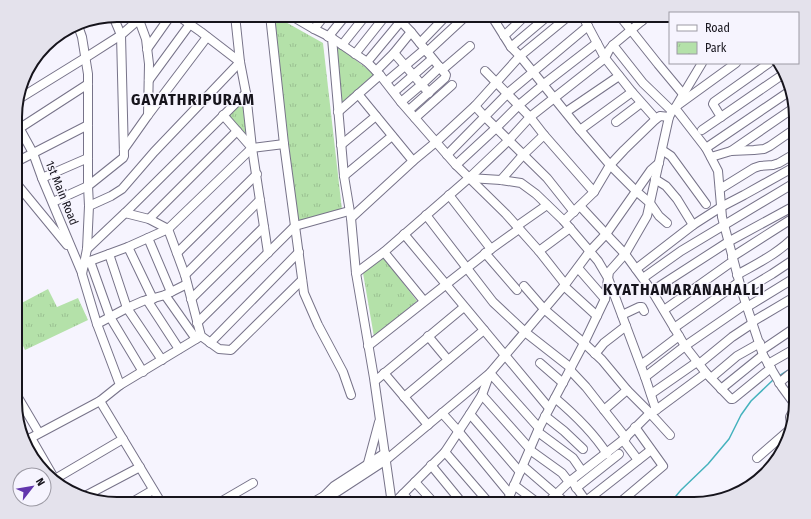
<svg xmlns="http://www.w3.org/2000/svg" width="811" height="519" viewBox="0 0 811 519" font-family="'Fira Sans Condensed',sans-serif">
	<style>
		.park { fill: url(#park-tufts) }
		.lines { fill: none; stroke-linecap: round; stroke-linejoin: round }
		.stream { stroke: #45b2bd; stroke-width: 1.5 }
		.minor-casing { stroke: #777389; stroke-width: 10 }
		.minor { stroke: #fff; stroke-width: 8 }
		.labels { text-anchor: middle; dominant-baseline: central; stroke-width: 3; stroke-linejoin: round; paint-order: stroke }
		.street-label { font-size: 12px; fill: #16141c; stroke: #f6f4fe }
		.district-label { font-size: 16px; font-weight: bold; letter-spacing: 1px; fill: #16141c; stroke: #f6f4fe }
		.rim { fill: none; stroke: #16141c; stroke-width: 2 }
	</style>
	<defs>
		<pattern id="park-tufts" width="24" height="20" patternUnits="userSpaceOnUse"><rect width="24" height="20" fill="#b4e1a9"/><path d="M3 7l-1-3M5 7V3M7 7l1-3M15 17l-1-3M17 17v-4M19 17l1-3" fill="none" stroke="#9ac091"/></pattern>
	</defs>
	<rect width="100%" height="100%" fill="#f6f4fe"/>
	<!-- park -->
	<g class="park">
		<polygon points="273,15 323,43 342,210 298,221"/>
		<polygon points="336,45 374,74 341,105"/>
		<polygon points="244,101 250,144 227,117"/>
		<polygon points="383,257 417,301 374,337 363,273"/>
		<polygon points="48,289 57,307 78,298 88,320 25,350 16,331 16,306"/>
	</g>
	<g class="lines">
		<!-- stream -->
		<g class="stream">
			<polyline points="779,376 787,371"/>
			<polyline points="667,504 671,502 681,490 708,464 729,439 741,415 751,401 773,380"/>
		</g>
		<!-- minor casing -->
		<g class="minor-casing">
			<g id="minor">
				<polyline points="235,15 240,62 246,93 252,148 268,253"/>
				<polyline points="270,15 284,144 304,293 318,325 343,372 351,395"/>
				<polyline points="290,15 314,29 332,38 367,62 380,75 401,102 456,165 506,214 539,251 565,284"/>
				<polyline points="395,15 411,32 446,75 445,78 409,110"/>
				<polyline points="491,15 511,47 520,56 533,72 580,130 610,165 636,191 650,203 659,216 667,223"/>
				<polyline points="582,15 605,58 632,92 656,119 660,116 669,117"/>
				<polyline points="619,15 658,64 683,94"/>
				<polyline points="636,15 642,21"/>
				<polyline points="139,20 146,39 149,64 148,115"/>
				<polyline points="314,29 325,15"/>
				<polyline points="504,36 526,15"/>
				<polyline points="328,37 346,15"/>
				<polyline points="332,38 344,176 351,218 356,273 374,378 392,504"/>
				<polyline points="48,42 62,33"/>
				<polyline points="420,43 447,15"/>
				<polyline points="342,45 366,15"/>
				<polyline points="613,45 643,83 672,111"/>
				<polyline points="511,47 549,15"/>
				<polyline points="147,49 171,15"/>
				<polyline points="427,52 467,15"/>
				<polyline points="394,53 429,93"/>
				<polyline points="355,54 386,15"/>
				<polyline points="367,62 401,21"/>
				<polyline points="442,70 470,46"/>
				<polyline points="376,71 394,53 411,32"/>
				<polyline points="485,71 530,117 544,135 594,192"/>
				<polyline points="149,80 190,24"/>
				<polyline points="386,82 425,49"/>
				<polyline points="394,92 432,59"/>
				<polyline points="358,94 413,161"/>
				<polyline points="17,100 85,58 121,35 144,15"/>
				<polyline points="401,102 421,85 440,67"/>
				<polyline points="678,105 736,63"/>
				<polyline points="475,106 485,117 547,178 574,212"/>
				<polyline points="675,108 706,148 718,171 722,217 742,292 763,355 782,387 796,406 790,417 791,424"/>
				<polyline points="338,112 380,75"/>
				<polyline points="566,112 619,76"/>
				<polyline points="223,115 252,148"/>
				<polyline points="721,117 713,104 714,102 769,63"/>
				<polyline points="415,118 452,85"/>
				<polyline points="16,122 33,153 42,178 82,273"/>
				<polyline points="616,122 641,103"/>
				<polyline points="20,128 88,84"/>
				<polyline points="580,130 632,92"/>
				<polyline points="702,130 785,73"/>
				<polyline points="341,145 376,116"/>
				<polyline points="706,148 790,91"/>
				<polyline points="124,149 148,115 207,37"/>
				<polyline points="662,150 671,156 706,204"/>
				<polyline points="731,151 795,107"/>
				<polyline points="447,155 508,93 588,26"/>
				<polyline points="711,157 731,151 754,150 764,149 770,146 796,128"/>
				<polyline points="16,162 88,125"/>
				<polyline points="456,165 496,128 519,105 544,84 597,43"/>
				<polyline points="344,176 392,136"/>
				<polyline points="42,178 88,158"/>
				<polyline points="469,178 501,180 521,183 536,194 563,220 598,261 608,278 645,377 656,410"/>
				<polyline points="655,179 666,186 677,199 693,225"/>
				<polyline points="501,180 523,155 544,135"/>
				<polyline points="16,183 67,245"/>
				<polyline points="720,189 754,168 760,166 773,165 779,163 796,153"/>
				<polyline points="449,195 491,249"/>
				<polyline points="53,202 88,186 123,158 124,156 121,35 113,16"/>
				<polyline points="89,206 111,196 122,189 154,152 240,62 201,32 177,15"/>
				<polyline points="580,206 606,234 625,254 652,291 685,346 706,373 731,399 733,399 771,368"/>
				<polyline points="125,213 149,219 168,229 185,275 201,336 219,349 231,350 302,280"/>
				<polyline points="426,215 493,302 525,332 571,368"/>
				<polyline points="351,218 413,161 436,142 475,106 520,56 570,15"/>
				<polyline points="149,219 237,131"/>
				<polyline points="564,221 594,192 610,165 624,150 656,119"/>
				<polyline points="517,226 547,205"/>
				<polyline points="404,234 549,408"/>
				<polyline points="148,238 171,292"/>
				<polyline points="128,247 153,299"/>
				<polyline points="87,249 125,213 246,93"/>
				<polyline points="539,251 570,228"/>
				<polyline points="384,252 424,301"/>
				<polyline points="177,253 257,174"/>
				<polyline points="485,253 517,290"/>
				<polyline points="109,254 127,308 162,360"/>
				<polyline points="732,257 790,220"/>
				<polyline points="90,261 110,317 143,372"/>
				<polyline points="84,265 90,261 128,247 168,229 252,148 284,144"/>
				<polyline points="578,268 605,299"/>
				<polyline points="636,269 693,225 721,207 744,195 796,166"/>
				<polyline points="356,273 384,252 469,178 509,140 530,117 605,58 609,50 613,45 649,15"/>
				<polyline points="185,275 260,200"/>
				<path d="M 737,275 C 758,263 779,253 796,235"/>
				<polyline points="643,278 681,251 796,182"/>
				<polyline points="524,286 544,309 584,343 602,360 627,390 650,413 670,435"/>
				<polyline points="564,286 597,316"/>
				<polyline points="652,291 728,242 796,205"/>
				<polyline points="742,292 772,274 796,258"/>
				<polyline points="165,295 196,339"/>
				<polyline points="191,299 264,227"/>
				<polyline points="147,300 179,349"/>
				<polyline points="747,307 796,277"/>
				<polyline points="664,310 733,261"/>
				<polyline points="622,315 639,307 642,307 644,311"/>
				<polyline points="752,322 796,296"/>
				<polyline points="197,323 295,226 349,211"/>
				<polyline points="97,324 127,308 143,301 165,295 187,284"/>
				<polyline points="674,328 739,282"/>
				<polyline points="428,336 448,360"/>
				<polyline points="210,343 299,252"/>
				<polyline points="368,346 491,249 519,229"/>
				<polyline points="762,350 796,327"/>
				<polyline points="595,354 604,343 626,326"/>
				<polyline points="540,363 563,383"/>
				<polyline points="699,364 732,337 753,323"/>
				<polyline points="768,364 796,348"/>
				<polyline points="641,365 679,336"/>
				<polyline points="570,370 586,387 626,438"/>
				<polyline points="384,373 428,425"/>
				<polyline points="645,377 685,346 746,304"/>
				<polyline points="711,378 737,356 760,343"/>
				<polyline points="375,381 464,307"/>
				<polyline points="779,383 796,369"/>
				<polyline points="120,385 201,336"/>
				<polyline points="721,389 763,355"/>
				<polyline points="16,394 39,433"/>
				<polyline points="651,394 697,362"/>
				<polyline points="482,395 530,449"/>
				<polyline points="404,397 484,330"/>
				<path d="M 555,398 C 574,414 593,432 607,454"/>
				<polyline points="100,401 162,504"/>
				<polyline points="604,410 627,390"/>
				<polyline points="442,413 459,432 510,494"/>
				<polyline points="470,414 520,472"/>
				<polyline points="545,416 564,431 583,449"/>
				<polyline points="538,432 573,458 582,471"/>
				<polyline points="31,438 57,483"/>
				<polyline points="623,440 638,460"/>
				<polyline points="25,441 100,401 120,385 97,324 82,274 87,249 89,206 88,186 88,74 82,37 77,23"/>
				<polyline points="530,450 562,473 569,482"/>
				<polyline points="445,452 490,504"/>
				<polyline points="385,453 334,486 324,496 337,492 386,460 490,373 564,286 590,251 606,234 651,170 659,163"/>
				<polyline points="757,458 788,431"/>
				<polyline points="368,463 379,422"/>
				<polyline points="431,465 463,504"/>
				<polyline points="523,466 567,504"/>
				<polyline points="55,479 123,439"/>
				<polyline points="571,480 586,501 651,450"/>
				<polyline points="415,482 435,504"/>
				<polyline points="514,485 539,504"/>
				<polyline points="576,488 619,454"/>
				<polyline points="403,494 412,504"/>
				<polyline points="87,495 140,467"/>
				<polyline points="129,504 153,490"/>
				<polyline points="217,504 253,483"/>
				<polyline points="262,504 264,502"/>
				<polyline points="310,504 324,496"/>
				<polyline points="393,504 445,452 470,414 482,395 490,373 539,428"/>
				<polyline points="506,504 539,428 584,343 605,299 609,272 625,254 647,216 669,117 672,111 675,108 702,63"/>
				<polyline points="546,504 569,482 623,440 650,413 656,410 706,373"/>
				<polyline points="618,504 663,466 635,427"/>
			</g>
		</g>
		<!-- minor -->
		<use href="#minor" class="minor"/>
	</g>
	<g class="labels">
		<!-- street labels -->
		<g class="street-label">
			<text transform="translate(62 193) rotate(68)">1st Main Road</text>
		</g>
		<!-- district labels -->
		<g class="district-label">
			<text x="193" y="99">GAYATHRIPURAM</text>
			<text x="684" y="289">KYATHAMARANAHALLI</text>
		</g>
	</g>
	<!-- crop -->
	<path d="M0 0H811V519H0ZM117 22H694A95 95 0 0 1 789 117V402A95 95 0 0 1 694 497H117A95 95 0 0 1 22 402V117A95 95 0 0 1 117 22Z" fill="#e4e2ec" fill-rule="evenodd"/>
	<path class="rim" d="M117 22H694A95 95 0 0 1 789 117V402A95 95 0 0 1 694 497H117A95 95 0 0 1 22 402V117A95 95 0 0 1 117 22Z"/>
	<!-- legend -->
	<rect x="669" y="12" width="130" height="52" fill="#f6f4fe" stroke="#9c9aa4"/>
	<rect x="677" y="25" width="20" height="6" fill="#ffffff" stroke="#9c9aa4"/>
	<text x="705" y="32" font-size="12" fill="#16141c">Road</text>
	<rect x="677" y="42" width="20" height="12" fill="url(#park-tufts)" stroke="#9c9aa4"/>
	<text x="705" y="52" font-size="12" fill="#16141c">Park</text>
	<!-- north arrow -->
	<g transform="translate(32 487) rotate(59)"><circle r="19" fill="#f6f4fe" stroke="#9c9aa4"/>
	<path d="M0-3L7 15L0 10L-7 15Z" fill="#6236ad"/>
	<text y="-6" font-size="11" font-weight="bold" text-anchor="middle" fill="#16141c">N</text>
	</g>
</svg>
